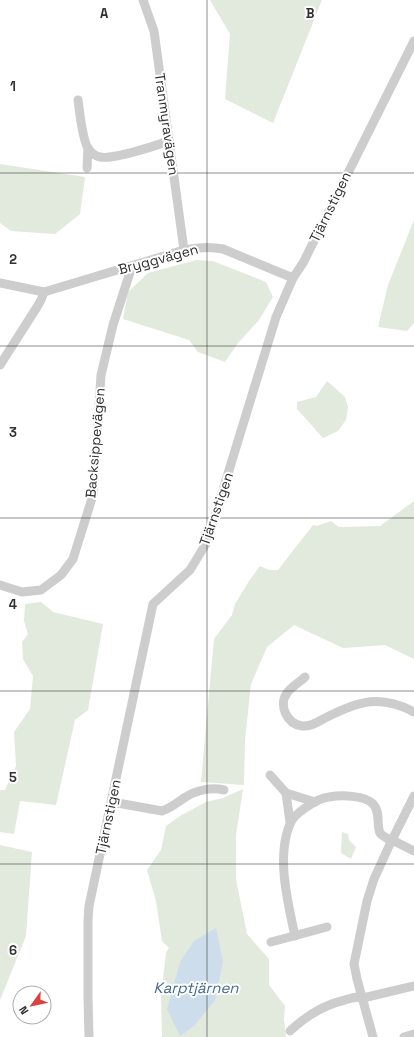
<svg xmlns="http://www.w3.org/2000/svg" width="414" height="1037" viewBox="0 0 414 1037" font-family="'Space Grotesk',sans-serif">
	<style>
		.green { fill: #e2e9dd }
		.water { fill: #cdddeb }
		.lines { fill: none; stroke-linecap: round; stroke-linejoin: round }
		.minor { stroke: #cdcdcd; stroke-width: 9 }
		.grid { fill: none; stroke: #303030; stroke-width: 1; stroke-opacity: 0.55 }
		.labels { text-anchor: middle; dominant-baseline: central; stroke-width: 4; stroke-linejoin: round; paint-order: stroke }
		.street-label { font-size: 14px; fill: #303030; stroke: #fff }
		.water-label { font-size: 15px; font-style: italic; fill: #436a8e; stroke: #fff }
		.grid-label { font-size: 13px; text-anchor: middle; font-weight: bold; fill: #303030; stroke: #fff; stroke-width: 4; stroke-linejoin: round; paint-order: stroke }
	</style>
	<rect width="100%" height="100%" fill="#fff"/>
	<!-- green -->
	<g class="green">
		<polygon points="210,0 322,0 273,123 225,99 230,34"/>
		<polygon points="0,164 85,177 80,214 55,234 11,231 0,223"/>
		<polygon points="414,220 414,323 407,331 378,327 388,285"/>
		<polygon points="196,260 213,261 266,282 273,297 259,320 238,343 225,362 198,352 189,340 123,319 128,292 148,273"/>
		<polygon points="327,381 345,397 348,407 346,420 338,431 323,438 297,409 297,402 316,397"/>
		<polygon points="414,501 414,659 385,645 343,648 294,625 267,647 251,684 245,740 244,785 201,782 214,639 232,615 235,604 249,581 260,566 269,570 278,570 313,525 317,526 331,521 339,527 380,526"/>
		<polygon points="41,602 53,612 103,624 88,710 75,720 56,805 20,801 14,834 0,832 0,790 5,790 16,766 14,732 30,709 33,676 23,659 22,642 28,634 24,621 25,604"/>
		<polygon points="243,789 236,835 236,879 247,934 269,959 269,985 285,1006 284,1019 286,1037 162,1037 161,997 166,952 169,948 162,941 156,901 147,870 161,850 166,826 180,816 206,802 223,798"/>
		<polygon points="342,832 348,834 349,840 356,847 351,859 341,853"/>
		<polygon points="0,845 32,852 26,936 0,1000"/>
	</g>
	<!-- water -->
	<polygon class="water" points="216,928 223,962 215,1000 194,1026 180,1036 167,1009 180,962 194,941"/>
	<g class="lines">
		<!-- minor -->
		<g class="minor">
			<polyline points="143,0 154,31 184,250"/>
			<path d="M 78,100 C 80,113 82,139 88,148 C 91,153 95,156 100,157 C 114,160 154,146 169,141"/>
			<polyline points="87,168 88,148"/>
			<path d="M 0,283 L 44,292 L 184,250 C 198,247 209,246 223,249 L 293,278"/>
			<polyline points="0,365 37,307 41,300 44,292"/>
			<polyline points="0,585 22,592 41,590 61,575 73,559 93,495 101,375 113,325 132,266"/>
			<path d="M 305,677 C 300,682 291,687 287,693 C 278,705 287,724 302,726 C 311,727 319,721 327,717 C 359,701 381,694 414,712"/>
			<polyline points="270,775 286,793 290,822"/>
			<polyline points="286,793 315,802"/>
			<path d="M 112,802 L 162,811 C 171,808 177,803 184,798 C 196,790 211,787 224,790"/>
			<polyline points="392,840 414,851"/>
			<path d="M 295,936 C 288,903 276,857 290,824 C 294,813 318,798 329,797 C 341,795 365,795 373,804 C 381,812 376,823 380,833 L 382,835 L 391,841"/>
			<polyline points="271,942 327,927"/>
			<path d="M 290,1031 C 306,1016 323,1005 345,1000 C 352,998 356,996 363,998 L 414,986"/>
			<polyline points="89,1037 88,997 88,921 89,906 153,604 190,570 207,542 276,317 293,278 303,263 414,41"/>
			<polyline points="373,1037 357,979 354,964 367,901 374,879 390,844 414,796"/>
			<polyline points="404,1037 414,1034"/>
		</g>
	</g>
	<!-- grid -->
	<path class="grid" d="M 207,0 L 207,1037M 0,173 L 414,173M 0,346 L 414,346M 0,518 L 414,518M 0,691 L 414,691M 0,864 L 414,864"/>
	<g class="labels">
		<!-- street labels -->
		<g class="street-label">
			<text transform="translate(167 124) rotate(82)">Tranmyravägen</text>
			<text transform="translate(330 207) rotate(-64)">Tjärnstigen</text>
			<text transform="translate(158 259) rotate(-15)">Bryggvägen</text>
			<text transform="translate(95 443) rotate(-85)">Backsippevägen</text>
			<text transform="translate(216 509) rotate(-71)">Tjärnstigen</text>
			<text transform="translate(108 817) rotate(-78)">Tjärnstigen</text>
		</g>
		<!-- water labels -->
		<g class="water-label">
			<text x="196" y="987">Karptjärnen</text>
		</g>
	</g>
	<g class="grid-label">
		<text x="104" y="18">A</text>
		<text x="310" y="18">B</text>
		<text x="13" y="91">1</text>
		<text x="13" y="264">2</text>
		<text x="13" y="437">3</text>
		<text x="13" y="609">4</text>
		<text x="13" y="782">5</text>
		<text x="13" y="955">6</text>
	</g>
	<!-- north arrow -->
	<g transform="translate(32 1005) rotate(237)"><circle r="19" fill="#ffffff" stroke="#acacac"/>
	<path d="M0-3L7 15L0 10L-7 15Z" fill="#da4240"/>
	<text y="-6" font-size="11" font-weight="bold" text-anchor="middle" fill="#303030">N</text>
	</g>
</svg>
